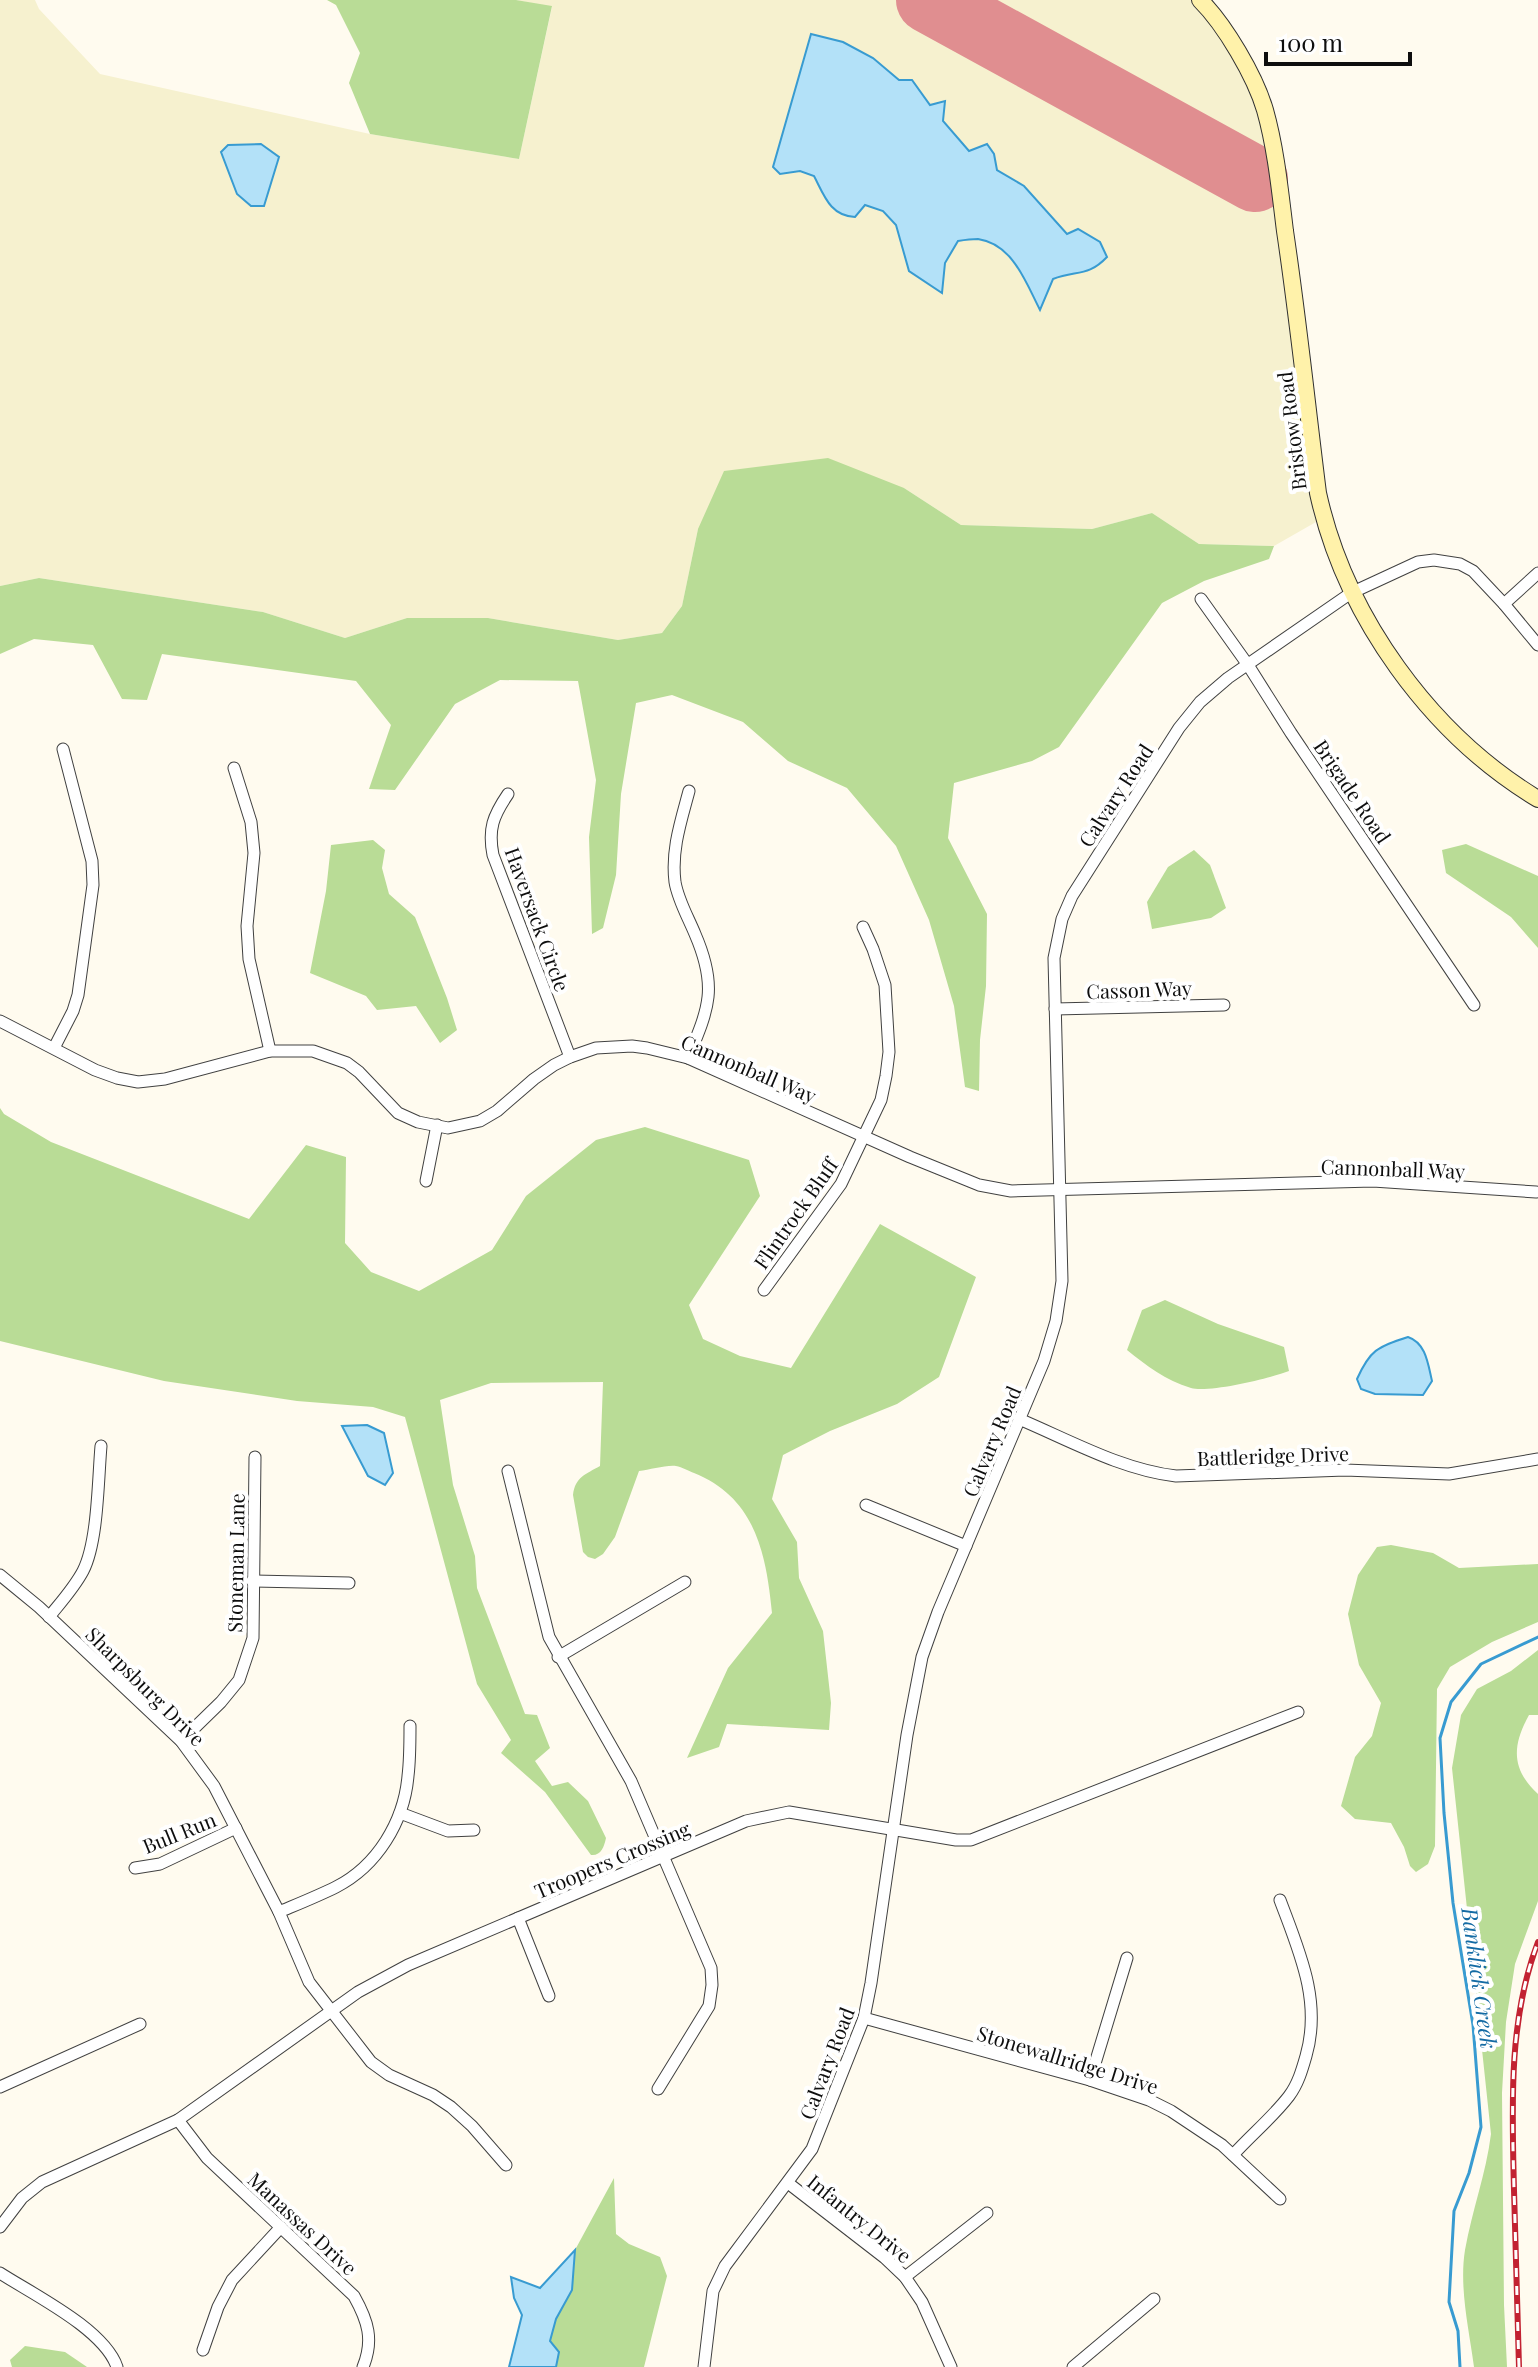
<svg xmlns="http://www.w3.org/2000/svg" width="1538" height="2367" viewBox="0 0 1538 2367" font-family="'Playfair Display',serif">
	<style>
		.farmland { fill: #f6f1cf }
		.forest { fill: #b9dc96 }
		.water { fill: #b3e1f8; stroke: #389bd1; stroke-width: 2 }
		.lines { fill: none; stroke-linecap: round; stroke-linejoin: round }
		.stream { stroke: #389bd1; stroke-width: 3 }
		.runway { stroke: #e08e90; stroke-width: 66 }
		.street-casing { stroke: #414141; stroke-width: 13 }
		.secondary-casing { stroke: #303030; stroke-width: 18 }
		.street { stroke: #fff; stroke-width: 11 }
		.secondary { stroke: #fff2aa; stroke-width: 16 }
		.rail-casing { stroke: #c22231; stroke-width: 6 }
		.rail { stroke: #fff; stroke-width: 3; stroke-dasharray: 9; stroke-linecap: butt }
		.labels { text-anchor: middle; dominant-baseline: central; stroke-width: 8; stroke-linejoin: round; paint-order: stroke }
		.street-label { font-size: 20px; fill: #0e0e0e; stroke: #fff }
		.water-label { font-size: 22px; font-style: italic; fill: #146ba4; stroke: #fff }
	</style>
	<rect width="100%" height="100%" fill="#fffbef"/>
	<!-- farmland -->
	<polygon class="farmland" points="0,0 35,0 39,9 100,74 370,134 519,159 552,7 516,0 1200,0 1259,93 1323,518 1274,546 1199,544 1152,513 1092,529 961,525 904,488 698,529 682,606 662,633 618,640 488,618 407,618 345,638 263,612 39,578 0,586"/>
	<!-- forest -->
	<g class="forest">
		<polygon points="327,0 516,0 552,6 519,159 370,134 349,83 360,53 336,5"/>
		<polygon points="828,458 904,488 961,525 1092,529 1152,513 1199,544 1274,546 1269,559 1204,581 1162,603 1059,747 1032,761 954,783 948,838 987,914 986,986 980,1040 979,1091 965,1087 954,1006 929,920 896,846 847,788 788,761 743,722 672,695 636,703 621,794 616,875 603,928 592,934 589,837 596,780 578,681 500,680 455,704 395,790 369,789 391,725 356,681 162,654 147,700 122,699 93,645 34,639 0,654 0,586 39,578 263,612 345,638 407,618 488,618 618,640 662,633 682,606 698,529 724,471"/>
		<polygon points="373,840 385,850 382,868 389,894 415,917 447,998 457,1030 440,1043 416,1006 377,1010 366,996 310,973 326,891 331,845"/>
		<polygon points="1466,844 1538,876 1538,948 1511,917 1446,873 1442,850"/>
		<polygon points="1194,850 1210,865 1226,908 1211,918 1152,929 1147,902 1168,867"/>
		<path d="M 0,1108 L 4,1114 L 51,1142 L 249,1219 L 306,1145 L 346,1157 L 345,1243 L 371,1272 L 419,1291 L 492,1250 L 526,1196 L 596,1140 L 645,1127 L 749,1160 L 760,1196 L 689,1305 L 703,1339 L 740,1356 L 791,1368 L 880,1224 L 976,1277 L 939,1377 L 897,1404 L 830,1431 L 783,1455 L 772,1499 L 797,1542 L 799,1578 L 823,1631 L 831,1703 L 829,1730 L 727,1724 L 719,1747 L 687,1758 L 728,1668 L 772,1613 C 766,1554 756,1498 694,1473 C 689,1471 682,1467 676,1466 C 665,1465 650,1470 639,1471 L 615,1537 L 603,1554 L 595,1559 L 588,1557 L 583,1552 L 573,1495 C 575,1477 586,1474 600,1466 L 603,1382 L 491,1383 L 440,1400 L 453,1485 L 475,1556 L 477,1588 L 525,1714 L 537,1715 L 550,1748 L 535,1761 L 552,1786 L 568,1782 L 588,1801 L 606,1838 C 604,1847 601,1856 591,1855 L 545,1792 L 501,1753 L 511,1740 L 477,1684 L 405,1417 L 373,1407 L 297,1401 L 164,1381 L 0,1341 Z"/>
		<path d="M 1165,1300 L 1218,1324 L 1284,1347 L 1289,1371 C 1271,1378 1209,1393 1191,1388 C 1165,1380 1147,1366 1127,1350 L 1142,1310 Z"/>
		<polygon points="1391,1545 1433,1553 1459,1568 1538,1564 1538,1622 1492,1642 1450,1667 1437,1689 1435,1846 1428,1864 1416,1872 1410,1866 1404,1847 1391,1823 1355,1819 1341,1806 1355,1757 1372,1736 1381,1703 1359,1665 1348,1614 1358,1575 1377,1547"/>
		<path d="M 1538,1650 L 1538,1715 L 1529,1715 C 1512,1746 1511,1769 1538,1794 L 1538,1901 L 1515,1964 L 1506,2022 L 1502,2093 L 1504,2305 L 1507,2367 L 1474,2367 C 1469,2329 1459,2288 1465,2250 C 1472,2210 1486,2174 1491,2134 L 1452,1768 L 1461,1715 L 1477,1689 L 1511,1671 Z"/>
		<polygon points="614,2178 616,2234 629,2244 660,2257 667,2276 644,2367 556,2367 559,2352 550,2341 556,2319 572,2290 575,2250"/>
		<polygon points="25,2346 65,2352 87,2367 12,2367 10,2360"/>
	</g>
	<!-- water -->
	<g class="water">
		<path d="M 811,34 L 843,42 L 873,58 L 899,80 L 912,80 L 930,105 L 945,101 L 943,121 L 969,151 L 987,144 L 994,154 L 997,170 L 1024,186 L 1067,234 L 1078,229 L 1100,242 L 1107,257 C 1088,277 1077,270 1053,279 L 1040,310 C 1026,283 1013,244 978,239 C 972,239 964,240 958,241 L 945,263 L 942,293 L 909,271 L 896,225 L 883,211 L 865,205 L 855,217 C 830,216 824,195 814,176 L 800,171 L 780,174 L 773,167 Z"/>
		<polygon points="261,144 279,157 264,206 251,206 237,194 221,152 228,145"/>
		<path d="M 1408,1337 C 1426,1343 1428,1364 1432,1381 L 1423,1395 L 1375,1394 L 1361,1389 L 1357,1379 C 1370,1350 1377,1347 1408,1337 Z"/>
		<polygon points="367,1425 384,1433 393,1473 385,1485 368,1476 342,1426"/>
		<polygon points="575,2250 572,2290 556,2319 550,2341 559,2352 556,2367 509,2367 522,2315 514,2298 511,2277 540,2288"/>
	</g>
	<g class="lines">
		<!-- stream -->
		<polyline class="stream" points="1460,2367 1458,2331 1449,2302 1454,2211 1469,2173 1481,2127 1473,2025 1453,1903 1444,1813 1440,1738 1451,1702 1481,1664 1538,1637"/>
		<!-- runway -->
		<polyline class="runway" points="929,0 1255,179"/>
		<!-- street casing -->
		<g class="street-casing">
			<g id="street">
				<polyline points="1201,599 1248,665 1291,733 1474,1005"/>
				<polyline points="1504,604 1538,573"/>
				<polyline points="234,768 251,822 254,853 247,926 249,959 270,1051"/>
				<path d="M 508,794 C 493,816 488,829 493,855 L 570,1057"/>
				<polyline points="1055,1009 1224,1005"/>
				<polyline points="0,1021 95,1070 117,1078 138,1082 165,1079 270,1051 313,1051 347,1063 359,1072 398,1113 418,1122 448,1128 480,1121 497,1111 534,1079 554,1065 570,1057 596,1048 632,1046 647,1048 688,1058 910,1157 979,1185 1011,1191 1373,1181 1536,1192"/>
				<polyline points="54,1048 73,1011 78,995 93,885 92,861 63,749"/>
				<path d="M 688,1058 C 709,1008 718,987 695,934 C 688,917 678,900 675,882 C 671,850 681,821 689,791"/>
				<polyline points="426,1181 437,1125"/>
				<polyline points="764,1290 841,1184 881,1100 886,1076 889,1052 885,985 873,949 863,927"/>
				<path d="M 1019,1419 C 1069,1440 1122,1470 1176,1476 L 1345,1470 L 1449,1474 L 1538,1459"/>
				<polyline points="508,1471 549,1637 631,1781 711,1968 712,1985 709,2006 658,2089"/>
				<polyline points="866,1505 966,1546"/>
				<polyline points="0,1575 39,1607 181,1741 214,1786 279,1912 309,1982 371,2062 389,2075 433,2095 451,2107 472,2126 506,2165"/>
				<polyline points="252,1581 349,1583"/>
				<path d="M 49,1617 C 61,1602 74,1588 83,1571 C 98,1542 98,1480 101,1446"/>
				<polyline points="558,1657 685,1582"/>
				<polyline points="181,1741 221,1702 239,1680 253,1638 255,1457"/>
				<polyline points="400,1813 448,1831 474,1830"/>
				<polyline points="135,1868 160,1864 236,1828"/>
				<path d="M 279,1912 C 298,1904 318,1896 336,1887 C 377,1866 404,1822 408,1776 C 410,1760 410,1743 410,1726"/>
				<polyline points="518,1918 549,1996"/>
				<polyline points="864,2018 1090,2080 1149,2100 1171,2111 1222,2145 1280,2199"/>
				<polyline points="1090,2080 1127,1958"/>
				<polyline points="0,2087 140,2024"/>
				<path d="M 178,2120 L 207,2158 L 354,2296 C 368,2321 374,2340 363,2367"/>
				<path d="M 1233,2155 C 1251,2135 1273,2117 1289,2096 C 1298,2084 1302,2070 1306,2056 C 1322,2001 1299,1951 1280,1900"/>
				<polyline points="788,2183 885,2258 905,2277 922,2302 951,2367"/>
				<polyline points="0,2227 22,2198 42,2182 178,2120 358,1992 408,1965 746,1821 789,1812 956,1840 971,1840 1298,1712"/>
				<path d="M 0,2273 C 34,2295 104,2329 117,2367"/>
				<polyline points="905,2277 987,2213"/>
				<polyline points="203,2350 218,2307 232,2280 281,2227"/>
				<polyline points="704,2367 713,2291 725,2266 812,2149 864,2018 871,1983 907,1735 922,1657 938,1612 1044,1361 1056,1321 1062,1281 1054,958 1062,919 1072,896 1179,728 1200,702 1228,678 1351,593 1418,562 1434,560 1460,564 1473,571 1504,604 1538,645"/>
				<polyline points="1073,2367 1154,2299"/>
			</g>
		</g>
		<!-- secondary casing -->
		<g class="secondary-casing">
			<path id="secondary" d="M 1200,0 C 1225,25 1255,76 1265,110 C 1276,149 1280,191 1285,231 C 1298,318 1307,406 1318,493 C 1345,616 1430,734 1538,799"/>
		</g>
		<!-- street -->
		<use href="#street" class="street"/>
		<!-- secondary -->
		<use href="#secondary" class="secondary"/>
		<!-- rail casing -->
		<g class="rail-casing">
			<path id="rail" d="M 1519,2367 C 1517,2308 1516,2249 1514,2190 C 1512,2107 1508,2020 1538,1942"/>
		</g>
		<!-- rail -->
		<use href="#rail" class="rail"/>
	</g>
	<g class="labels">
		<!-- street labels -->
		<g class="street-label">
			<text transform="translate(1291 431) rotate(-97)">Bristow Road</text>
			<text transform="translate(1353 791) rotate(56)">Brigade Road</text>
			<text transform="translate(1115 795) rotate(-57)">Calvary Road</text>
			<text transform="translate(538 919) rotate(70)">Haversack Circle</text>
			<text transform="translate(1139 989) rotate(-2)">Casson Way</text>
			<text transform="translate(749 1068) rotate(23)">Cannonball Way</text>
			<text transform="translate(1393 1168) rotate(2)">Cannonball Way</text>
			<text transform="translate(795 1213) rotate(-55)">Flintrock Bluff</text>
			<text transform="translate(991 1441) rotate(-67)">Calvary Road</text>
			<text transform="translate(1273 1455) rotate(-2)">Battleridge Drive</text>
			<text transform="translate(235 1563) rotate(-89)">Stoneman Lane</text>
			<text transform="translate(146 1686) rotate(45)">Sharpsburg Drive</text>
			<text transform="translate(179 1832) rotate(-22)">Bull Run</text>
			<text transform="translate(612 1859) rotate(-23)">Troopers Crossing</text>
			<text transform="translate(1068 2059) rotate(17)">Stonewallridge Drive</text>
			<text transform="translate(826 2063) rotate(-69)">Calvary Road</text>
			<text transform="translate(860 2218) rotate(39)">Infantry Drive</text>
			<text transform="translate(303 2223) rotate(43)">Manassas Drive</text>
		</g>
		<!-- water labels -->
		<g class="water-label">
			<text transform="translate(1480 1978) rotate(82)">Banklick Creek</text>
		</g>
	</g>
	<!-- scale -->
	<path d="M1266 52v12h144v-12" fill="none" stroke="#0e0e0e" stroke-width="4"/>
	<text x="1278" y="52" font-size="24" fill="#0e0e0e" stroke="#ffffff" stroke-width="6" paint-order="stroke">100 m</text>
</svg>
